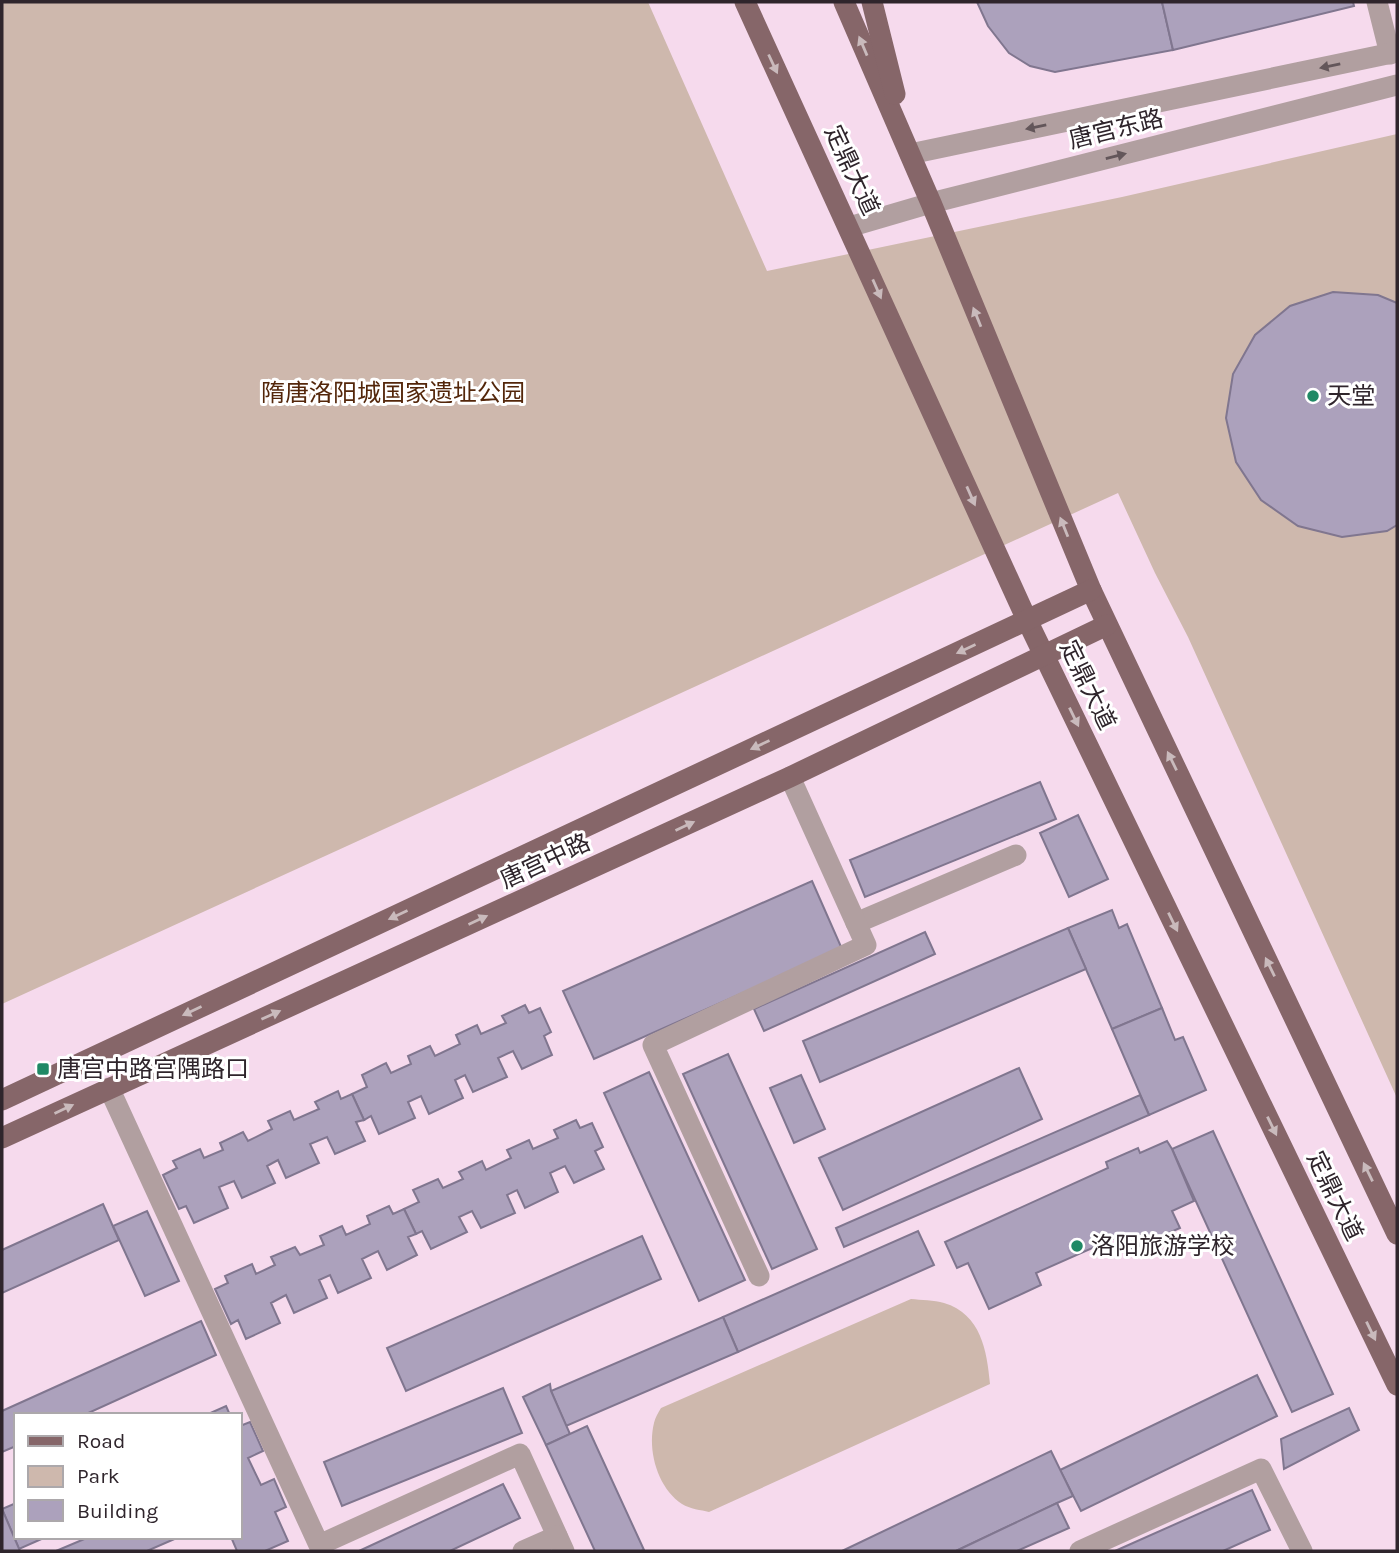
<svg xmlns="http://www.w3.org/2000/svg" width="1399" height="1553" viewBox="0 0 1399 1553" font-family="Karla,'Noto Sans SC',sans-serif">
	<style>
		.green { fill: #ceb8ad }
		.building { fill: #aca1bc; stroke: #80768f; stroke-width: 2 }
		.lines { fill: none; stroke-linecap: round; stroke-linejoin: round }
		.minor { stroke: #b19fa0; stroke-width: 21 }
		.major { stroke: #866669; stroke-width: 21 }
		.oneway { fill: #c9babc }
		.oneway2 { fill: #63565a }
		.poi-dot { fill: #1f8965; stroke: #fff; stroke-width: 2.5 }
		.labels { text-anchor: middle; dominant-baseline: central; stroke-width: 6; stroke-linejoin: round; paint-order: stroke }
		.street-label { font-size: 24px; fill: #2f252c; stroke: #fff }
		.park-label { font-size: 24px; fill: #53260a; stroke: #fff }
		.poi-label { font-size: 24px; fill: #2f252c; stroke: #fff; text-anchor: start }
	</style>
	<rect width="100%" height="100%" fill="#f6daed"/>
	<!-- green -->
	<g class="green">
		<polygon points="2,2 648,2 767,271 1122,197 1397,134 1397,1098 1188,637 1155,573 1118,493 2,1004"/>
		<path d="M 911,1299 C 921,1300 934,1300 944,1303 C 981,1314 987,1351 990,1384 L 709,1512 C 701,1510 690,1509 682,1504 C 658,1488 647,1451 654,1423 C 655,1418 658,1413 661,1408 Z"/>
	</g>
	<!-- building -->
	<g class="building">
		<polygon points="977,2 1162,2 1173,50 1055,72 1030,66 1009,53 988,26"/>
		<polygon points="1162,2 1353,2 1354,6 1173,50"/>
		<polygon points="1333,292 1378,295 1397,303 1397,525 1387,531 1342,537 1298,526 1261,500 1236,462 1226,418 1233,374 1255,335 1290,306"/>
		<polygon points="1040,782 1056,819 865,897 850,860"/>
		<polygon points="1078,815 1108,879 1069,897 1040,833"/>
		<polygon points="812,881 842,949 594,1059 563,991"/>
		<polygon points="1112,910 1119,928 1127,924 1162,1008 1112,1029 1068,928"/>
		<polygon points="1068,928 1086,969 820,1082 803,1041"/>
		<polygon points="925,932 935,954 764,1031 754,1009"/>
		<polygon points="525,1005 529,1013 540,1008 551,1032 544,1036 552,1055 522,1069 513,1051 498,1058 507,1077 473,1092 465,1075 455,1080 463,1098 429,1114 421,1096 408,1102 415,1118 379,1134 371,1116 364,1120 352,1094 367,1087 362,1075 386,1063 391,1073 411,1064 408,1056 430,1046 435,1056 460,1044 456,1035 477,1025 481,1034 506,1023 502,1016"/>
		<polygon points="1162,1008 1175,1040 1183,1037 1206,1090 1149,1115 1112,1029"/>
		<polygon points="728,1054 817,1249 772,1269 683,1074"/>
		<polygon points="1019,1068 1042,1119 843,1210 819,1158"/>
		<polygon points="649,1072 745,1280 699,1301 604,1093"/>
		<polygon points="801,1075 825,1129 794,1143 770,1088"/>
		<polygon points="338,1091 341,1099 352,1094 364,1120 356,1122 365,1141 335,1154 327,1137 310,1144 319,1163 286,1178 278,1160 267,1166 275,1183 242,1198 234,1181 219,1187 228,1208 194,1223 186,1206 179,1209 163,1175 177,1168 173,1161 200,1149 204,1158 223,1150 220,1143 243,1132 248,1141 272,1129 268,1121 290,1111 294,1120 319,1109 315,1102"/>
		<polygon points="1140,1095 1149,1115 844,1247 836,1228"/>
		<polygon points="576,1120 580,1128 592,1123 603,1147 595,1151 604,1169 574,1183 565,1166 550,1173 558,1192 525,1208 517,1190 507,1195 515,1213 481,1228 472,1211 459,1217 467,1232 431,1249 422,1231 416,1234 404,1209 419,1202 413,1190 438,1179 443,1188 463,1179 459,1172 482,1161 486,1170 511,1158 507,1150 529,1140 533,1149 558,1138 554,1130"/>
		<polygon points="1213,1131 1333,1394 1292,1412 1172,1149"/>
		<polygon points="1167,1141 1172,1149 1194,1201 1172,1211 1180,1228 1124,1253 1117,1237 1036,1273 1041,1285 989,1309 968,1263 957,1268 945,1242 1108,1168 1106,1162 1138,1148 1140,1153"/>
		<polygon points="103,1204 119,1240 2,1293 2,1250"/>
		<polygon points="389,1206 393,1214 404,1209 416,1234 408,1237 417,1255 387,1270 378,1251 362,1259 371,1278 338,1293 330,1275 319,1280 327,1298 294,1313 286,1295 271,1303 280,1323 246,1339 238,1320 231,1324 215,1289 228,1283 225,1276 252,1264 256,1274 275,1265 271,1257 295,1247 300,1255 324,1245 320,1236 342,1226 346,1235 370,1224 367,1216"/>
		<polygon points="147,1211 179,1281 145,1296 113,1226"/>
		<polygon points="918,1231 934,1265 738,1352 723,1317"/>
		<polygon points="642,1236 661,1279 406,1391 387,1348"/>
		<polygon points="723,1317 738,1352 566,1426 551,1391"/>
		<polygon points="201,1321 216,1355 84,1415 16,1415 16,1446 2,1452 2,1411"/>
		<polygon points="1257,1375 1277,1416 1081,1511 1060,1470"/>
		<polygon points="550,1384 551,1391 570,1434 546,1445 523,1397"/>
		<polygon points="503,1388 522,1433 342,1506 324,1462"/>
		<polygon points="226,1406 230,1415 206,1415"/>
		<polygon points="1349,1408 1359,1430 1284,1469 1281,1439"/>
		<polygon points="250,1422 263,1451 248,1458 261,1485 274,1479 286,1507 275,1512 288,1541 265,1551 237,1551 231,1537 240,1537 240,1426"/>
		<polygon points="587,1426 644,1550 641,1551 595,1551 546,1445"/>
		<polygon points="1051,1451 1073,1496 1057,1503 956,1551 842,1551"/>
		<polygon points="503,1484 520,1518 450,1551 359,1551"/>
		<polygon points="1252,1490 1270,1530 1223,1551 1115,1551"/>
		<polygon points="16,1503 16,1537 46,1537 19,1549 2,1509"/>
		<polygon points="1057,1503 1069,1528 1017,1551 956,1551"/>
		<polygon points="2,1508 2,1509 20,1551 2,1551"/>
		<polygon points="89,1537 179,1537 147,1551 56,1551"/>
	</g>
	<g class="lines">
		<!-- minor -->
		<g class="minor">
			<polyline points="1377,2 1390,54"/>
			<polyline points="910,154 1397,52"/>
			<polyline points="849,227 931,203 1397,85"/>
			<polyline points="856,923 1016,855"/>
			<polyline points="109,1088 319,1545 520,1454 564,1551"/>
			<polyline points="759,1276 653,1045 866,945 790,777"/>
			<polyline points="523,1551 557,1536"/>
			<polyline points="1080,1551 1261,1469 1302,1551"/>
		</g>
		<!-- major -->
		<g class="major">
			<polyline points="745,2 1027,620 1397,1385"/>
			<polyline points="844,2 931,203 1091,590 1397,1234"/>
			<polyline points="872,2 895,94"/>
			<polyline points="2,1100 1091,590"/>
			<polyline points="2,1138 790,777 1107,625"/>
		</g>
	</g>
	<!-- one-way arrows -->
	<defs><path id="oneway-solid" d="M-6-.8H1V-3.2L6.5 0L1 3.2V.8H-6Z" transform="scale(1.75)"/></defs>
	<g class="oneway">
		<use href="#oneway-solid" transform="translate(863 46) rotate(-113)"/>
		<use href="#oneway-solid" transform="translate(773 64) rotate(65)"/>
		<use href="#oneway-solid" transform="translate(877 289) rotate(66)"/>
		<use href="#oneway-solid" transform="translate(977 317) rotate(-112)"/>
		<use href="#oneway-solid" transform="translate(971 496) rotate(66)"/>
		<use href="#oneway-solid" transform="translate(1064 527) rotate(-112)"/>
		<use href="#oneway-solid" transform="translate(966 649) rotate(155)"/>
		<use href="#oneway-solid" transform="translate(1074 717) rotate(64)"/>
		<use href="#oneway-solid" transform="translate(760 745) rotate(155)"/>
		<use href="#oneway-solid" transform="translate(1172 761) rotate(-116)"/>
		<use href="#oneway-solid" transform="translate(685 826) rotate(-25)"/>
		<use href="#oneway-solid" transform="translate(398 915) rotate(155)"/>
		<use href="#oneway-solid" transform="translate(478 920) rotate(-25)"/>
		<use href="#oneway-solid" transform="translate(1173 922) rotate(64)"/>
		<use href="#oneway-solid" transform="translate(1270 967) rotate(-116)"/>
		<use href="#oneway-solid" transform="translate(192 1011) rotate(155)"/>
		<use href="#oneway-solid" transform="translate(271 1015) rotate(-24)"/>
		<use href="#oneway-solid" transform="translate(64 1109) rotate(-25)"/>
		<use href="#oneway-solid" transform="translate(1272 1126) rotate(64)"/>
		<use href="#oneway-solid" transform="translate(1368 1172) rotate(-116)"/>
		<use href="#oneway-solid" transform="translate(1371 1331) rotate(64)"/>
	</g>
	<g class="oneway2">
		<use href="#oneway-solid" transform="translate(1330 66) rotate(168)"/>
		<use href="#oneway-solid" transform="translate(1036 127) rotate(168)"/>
		<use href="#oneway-solid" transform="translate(1116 156) rotate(-14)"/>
	</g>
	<!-- markers -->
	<g class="poi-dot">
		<circle cx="1313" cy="396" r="7"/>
		<rect x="36" y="1062" width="14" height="14" rx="3.5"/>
		<circle cx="1077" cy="1246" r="7"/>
	</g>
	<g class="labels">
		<!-- street labels -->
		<g class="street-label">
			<text transform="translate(1116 129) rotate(-14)">唐宫东路</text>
			<text transform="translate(852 170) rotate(65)">定鼎大道</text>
			<text transform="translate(1088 685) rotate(64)">定鼎大道</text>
			<text transform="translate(545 861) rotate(-25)">唐宫中路</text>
			<text transform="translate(1335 1196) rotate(64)">定鼎大道</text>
		</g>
		<!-- park labels -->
		<g class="park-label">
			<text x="393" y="393">隋唐洛阳城国家遗址公园</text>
		</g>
		<!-- poi labels -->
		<g class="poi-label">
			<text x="1327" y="396">天堂</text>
			<text x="57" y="1069">唐宫中路宫隅路口</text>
			<text x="1091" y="1246">洛阳旅游学校</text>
		</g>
	</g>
	<!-- border -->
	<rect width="1399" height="1553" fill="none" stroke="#2f252c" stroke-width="7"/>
	<!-- legend -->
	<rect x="14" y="1413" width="228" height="126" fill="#ffffff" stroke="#aca8ab" stroke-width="2"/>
	<rect x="28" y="1436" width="35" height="10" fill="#866669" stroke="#aca8ab" stroke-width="2"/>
	<text x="77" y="1448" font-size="21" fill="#2f252c">Road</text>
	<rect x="28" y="1466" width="35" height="21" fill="#ceb8ad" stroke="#aca8ab" stroke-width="2"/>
	<text x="77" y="1483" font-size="21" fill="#2f252c">Park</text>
	<rect x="28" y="1500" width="35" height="21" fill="#aca1bc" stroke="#aca8ab" stroke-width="2"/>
	<text x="77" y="1518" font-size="21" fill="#2f252c">Building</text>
</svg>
